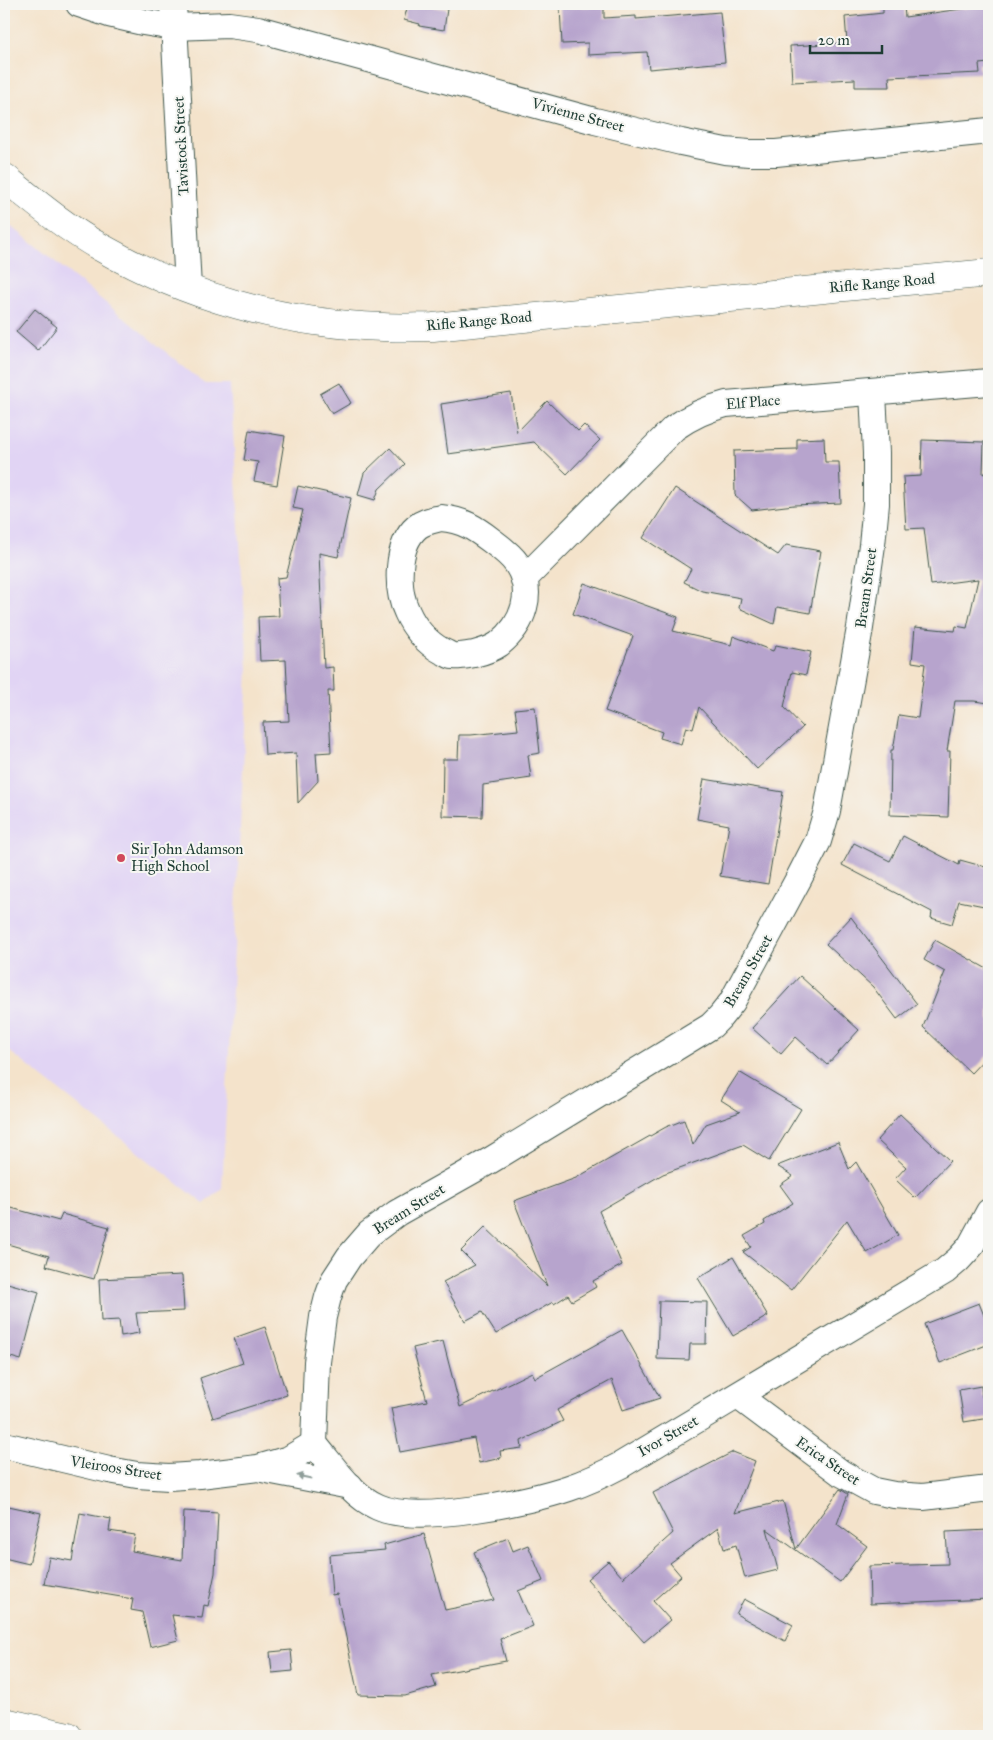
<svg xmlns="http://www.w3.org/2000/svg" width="993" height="1740" viewBox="0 0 993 1740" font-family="'IM FELL Great Primer',serif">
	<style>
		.built { fill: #e1d4f4 }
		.building { fill: #b7a4cd }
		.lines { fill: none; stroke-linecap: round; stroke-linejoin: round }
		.minor-casing { stroke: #3f564b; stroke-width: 28 }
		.major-casing { stroke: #3f564b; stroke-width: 29 }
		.highway-casing { stroke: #3f564b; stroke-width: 29 }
		.minor { stroke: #fff; stroke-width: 26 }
		.major { stroke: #fff; stroke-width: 28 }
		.highway { stroke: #fff; stroke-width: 28 }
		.oneway { fill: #8f9e9a }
		.poi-dot { fill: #d1495b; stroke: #f6f6f2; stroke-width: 2 }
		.labels { text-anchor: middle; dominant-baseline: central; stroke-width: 4; stroke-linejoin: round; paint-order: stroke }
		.street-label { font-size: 15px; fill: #1f3d34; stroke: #f6f6f2 }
		.poi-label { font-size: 15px; fill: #1f3d34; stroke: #f6f6f2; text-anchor: start }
	</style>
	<rect width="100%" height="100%" fill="#f6f6f2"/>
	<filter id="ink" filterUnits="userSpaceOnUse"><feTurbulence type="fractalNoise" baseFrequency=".02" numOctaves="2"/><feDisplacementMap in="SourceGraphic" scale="10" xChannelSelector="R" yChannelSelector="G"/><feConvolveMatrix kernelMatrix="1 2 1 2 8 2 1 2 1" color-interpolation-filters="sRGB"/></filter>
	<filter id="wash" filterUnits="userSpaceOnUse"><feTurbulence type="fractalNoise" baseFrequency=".0096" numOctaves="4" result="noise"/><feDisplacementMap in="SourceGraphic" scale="20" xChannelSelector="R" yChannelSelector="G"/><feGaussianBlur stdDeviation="1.12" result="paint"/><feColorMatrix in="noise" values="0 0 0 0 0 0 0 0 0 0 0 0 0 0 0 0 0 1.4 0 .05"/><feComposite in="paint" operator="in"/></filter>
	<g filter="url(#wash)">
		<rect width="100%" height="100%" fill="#f4e3cb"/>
		<!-- built -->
		<polygon class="built" points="4,220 205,384 230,384 248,669 222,1189 204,1204 4,1047"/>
		<g id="blocks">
			<!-- building -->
			<g class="building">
				<polygon points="408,4 447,9 444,30 419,26 420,24 404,20"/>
				<polygon points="989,5 989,63 979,64 980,73 889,77 890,87 855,87 855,79 792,82 790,46 847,43 845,17 883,13 883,7 904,6 905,17"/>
				<polygon points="604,6 604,18 636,16 636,19 720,12 725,62 649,69 647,52 588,55 588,43 562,44 560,8"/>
				<polygon points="35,309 57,327 38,351 16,332"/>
				<polygon points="339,383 351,403 332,414 320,394"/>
				<polygon points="511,393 517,432 547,401 578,431 584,425 600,440 567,474 534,442 448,454 441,404"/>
				<polygon points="249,430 285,436 277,485 254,481 258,462 244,460"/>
				<polygon points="824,438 825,462 839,462 841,503 794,505 752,510 735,495 734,451 797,449 797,439"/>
				<polygon points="922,440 984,442 983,474 989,471 989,651 986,680 989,681 989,703 974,701 955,701 947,751 950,751 948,817 890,815 891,750 893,750 899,715 918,718 925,664 912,662 915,627 955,631 956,626 967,628 978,579 931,585 924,528 906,529 903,477 921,476"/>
				<polygon points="390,448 405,464 379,489 375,500 358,495 364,473"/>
				<polygon points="298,486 351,498 338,557 319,553 324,668 333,667 334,691 328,691 331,752 316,753 318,781 298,803 296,753 265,755 263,722 289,721 286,660 260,661 258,617 279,616 277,578 286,577 303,510 293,508"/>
				<polygon points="675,488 778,555 786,545 821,551 810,613 777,607 774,624 739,608 741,598 702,591 684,582 691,569 643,538"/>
				<polygon points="584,583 678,617 673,631 731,645 733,636 773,651 776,645 811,652 806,675 792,672 784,707 803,727 757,769 699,707 693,729 686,727 681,744 660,738 662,732 605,711 633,636 573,614"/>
				<polygon points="535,707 540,753 528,755 531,778 483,785 482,817 442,816 443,759 458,759 459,735 471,735 518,730 515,709"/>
				<polygon points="704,779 783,792 768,884 720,876 729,825 697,819"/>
				<polygon points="903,836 959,865 960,860 989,868 989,907 959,901 952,924 931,918 932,912 842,865 854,843 890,861"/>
				<polygon points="851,917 917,1004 897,1019 873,987 826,944"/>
				<polygon points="935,940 989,970 989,1054 971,1073 923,1027 945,972 924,960"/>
				<polygon points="800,976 859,1030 827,1065 796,1037 781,1054 752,1028"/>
				<polygon points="739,1072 801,1109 769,1161 743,1145 663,1174 599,1211 622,1265 593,1281 596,1287 572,1301 568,1295 554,1304 553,1302 496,1334 482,1312 465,1321 443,1282 475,1265 461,1251 485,1227 547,1286 514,1201 576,1178 666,1127 684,1120 693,1145 706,1124 740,1112 721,1100"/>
				<polygon points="900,1114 950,1161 915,1198 895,1179 906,1167 877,1140"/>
				<polygon points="838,1142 849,1169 856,1162 898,1235 867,1253 847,1220 791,1290 743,1252 751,1247 744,1236 765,1224 764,1221 793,1203 780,1185 793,1176 777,1166"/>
				<polygon points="4,1206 59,1221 62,1214 109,1227 94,1279 46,1266 49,1256 4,1243"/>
				<polygon points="733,1257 768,1316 733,1336 698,1278"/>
				<polygon points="182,1275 184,1311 136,1313 139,1333 121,1336 119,1320 101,1321 99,1279"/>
				<polygon points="4,1282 39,1292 21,1360 4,1355"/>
				<polygon points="659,1301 707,1302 706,1344 690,1344 689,1360 657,1359"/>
				<polygon points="979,1303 989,1328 989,1344 940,1363 924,1324"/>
				<polygon points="265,1327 287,1395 213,1418 200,1378 243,1363 234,1338"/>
				<polygon points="622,1330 660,1398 623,1410 612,1380 557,1410 563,1421 521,1441 522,1448 500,1451 501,1458 479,1463 474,1438 400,1452 391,1408 427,1401 413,1348 443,1341 460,1407 532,1372 535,1378"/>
				<polygon points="981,1386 982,1397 989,1396 989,1418 964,1422 959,1390"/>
				<polygon points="733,1452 755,1461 735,1513 783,1501 796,1549 840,1489 848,1494 837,1524 867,1546 840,1582 767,1529 778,1570 745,1578 736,1545 724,1549 718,1528 670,1563 681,1576 653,1601 670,1620 644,1642 587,1579 608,1561 623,1578 673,1533 653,1493"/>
				<polygon points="4,1505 41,1513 29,1564 4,1558"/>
				<polygon points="184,1511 218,1513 215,1573 208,1606 204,1605 202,1618 172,1615 178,1640 150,1647 142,1612 131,1610 133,1599 44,1584 49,1557 72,1561 80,1513 111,1519 109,1531 135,1535 132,1551 182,1560"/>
				<polygon points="989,1530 989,1599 870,1604 869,1566 948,1564 946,1532"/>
				<polygon points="424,1534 445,1610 494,1600 474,1552 508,1538 513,1551 528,1545 543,1581 518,1591 533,1626 500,1639 506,1661 432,1675 436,1687 405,1696 358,1695 337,1594 332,1595 329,1555 385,1550 384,1545"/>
				<polygon points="744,1599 793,1625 785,1641 736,1614"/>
				<polygon points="291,1650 293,1671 272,1673 270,1652"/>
			</g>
		</g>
	</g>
	<g filter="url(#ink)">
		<use href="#blocks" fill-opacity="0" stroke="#3f564b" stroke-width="1"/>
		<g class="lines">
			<!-- minor casing -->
			<g class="minor-casing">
				<g id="minor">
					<polyline points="79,4 109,14 143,22 174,27 229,25 258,29 595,121 681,142 725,151 749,153 776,153 989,131"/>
					<polyline points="173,4 188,288"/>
					<path d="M 441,518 C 463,520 475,528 492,541 C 500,547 511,555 517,564 C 535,592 524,624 499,644 C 492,649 482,652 474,654 C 468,655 458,657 452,656 C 449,655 445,652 442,651 C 427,643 414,628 407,612 C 396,589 396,545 417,527 C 424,521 433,520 441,518 Z"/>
					<path d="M 524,579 L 674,428 C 691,416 706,409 726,404 L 989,382"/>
					<polyline points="738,1396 841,1473 874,1491 894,1495 923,1497 989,1489"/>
					<polyline points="314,1444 317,1362 323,1317 328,1297 334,1280 349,1257 369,1234 397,1213 491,1160 711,1026 720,1017 732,1002 799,878 818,841 827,811 860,628 872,545 876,504 876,453 873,393"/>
					<path d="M 314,1444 C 333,1466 351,1495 378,1507 C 417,1525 528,1502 569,1488 C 587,1482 604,1474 621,1465 L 945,1271 L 958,1260 L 970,1247 L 989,1212"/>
					<polyline points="4,1445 109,1470 137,1475 169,1477 200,1475 258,1468 289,1459 314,1444"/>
					<polyline points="262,1469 350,1486"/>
				</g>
			</g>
			<!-- major casing -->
			<g class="major-casing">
				<path id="major" d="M 4,177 C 35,202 66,228 102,248 C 187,297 285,324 383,327 C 400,328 416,327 433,327 L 989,273"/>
			</g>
			<!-- highway casing -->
			<g class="highway-casing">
				<polyline id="highway" points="4,1722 68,1736"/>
			</g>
			<!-- minor -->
			<use href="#minor" class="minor"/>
			<!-- major -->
			<use href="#major" class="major"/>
			<!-- highway -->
			<use href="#highway" class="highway"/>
		</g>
		<!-- one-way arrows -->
		<defs><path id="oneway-solid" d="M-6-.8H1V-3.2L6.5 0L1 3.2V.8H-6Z" transform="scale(1.25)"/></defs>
		<use class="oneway" href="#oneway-solid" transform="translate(304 1477) rotate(-168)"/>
	</g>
	<!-- markers -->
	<circle class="poi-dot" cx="121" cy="858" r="5"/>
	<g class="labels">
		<!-- street labels -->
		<g class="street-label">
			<text transform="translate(578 115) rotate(15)">Vivienne Street</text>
			<text transform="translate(181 146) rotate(-93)">Tavistock Street</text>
			<text transform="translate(882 283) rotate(-5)">Rifle Range Road</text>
			<text transform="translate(479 321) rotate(-5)">Rifle Range Road</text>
			<text transform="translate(753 402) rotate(-5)">Elf Place</text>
			<text transform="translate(866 588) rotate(-82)">Bream Street</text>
			<text transform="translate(748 971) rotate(-60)">Bream Street</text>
			<text transform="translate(409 1209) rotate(-32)">Bream Street</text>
			<text transform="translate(668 1436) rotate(-30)">Ivor Street</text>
			<text transform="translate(828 1461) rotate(34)">Erica Street</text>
			<text transform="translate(116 1468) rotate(9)">Vleiroos Street</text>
		</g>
		<!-- poi labels -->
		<g class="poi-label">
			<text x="131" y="849">Sir John Adamson<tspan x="131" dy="17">High School</tspan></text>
		</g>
	</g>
	<!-- margin -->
	<rect width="993" height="1740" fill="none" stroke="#f6f6f2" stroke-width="20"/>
	<!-- scale -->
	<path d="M810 45v8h72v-8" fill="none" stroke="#1f3d34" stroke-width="2.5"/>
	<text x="818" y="45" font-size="15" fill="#1f3d34" stroke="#f6f6f2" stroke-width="4" paint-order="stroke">20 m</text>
</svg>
